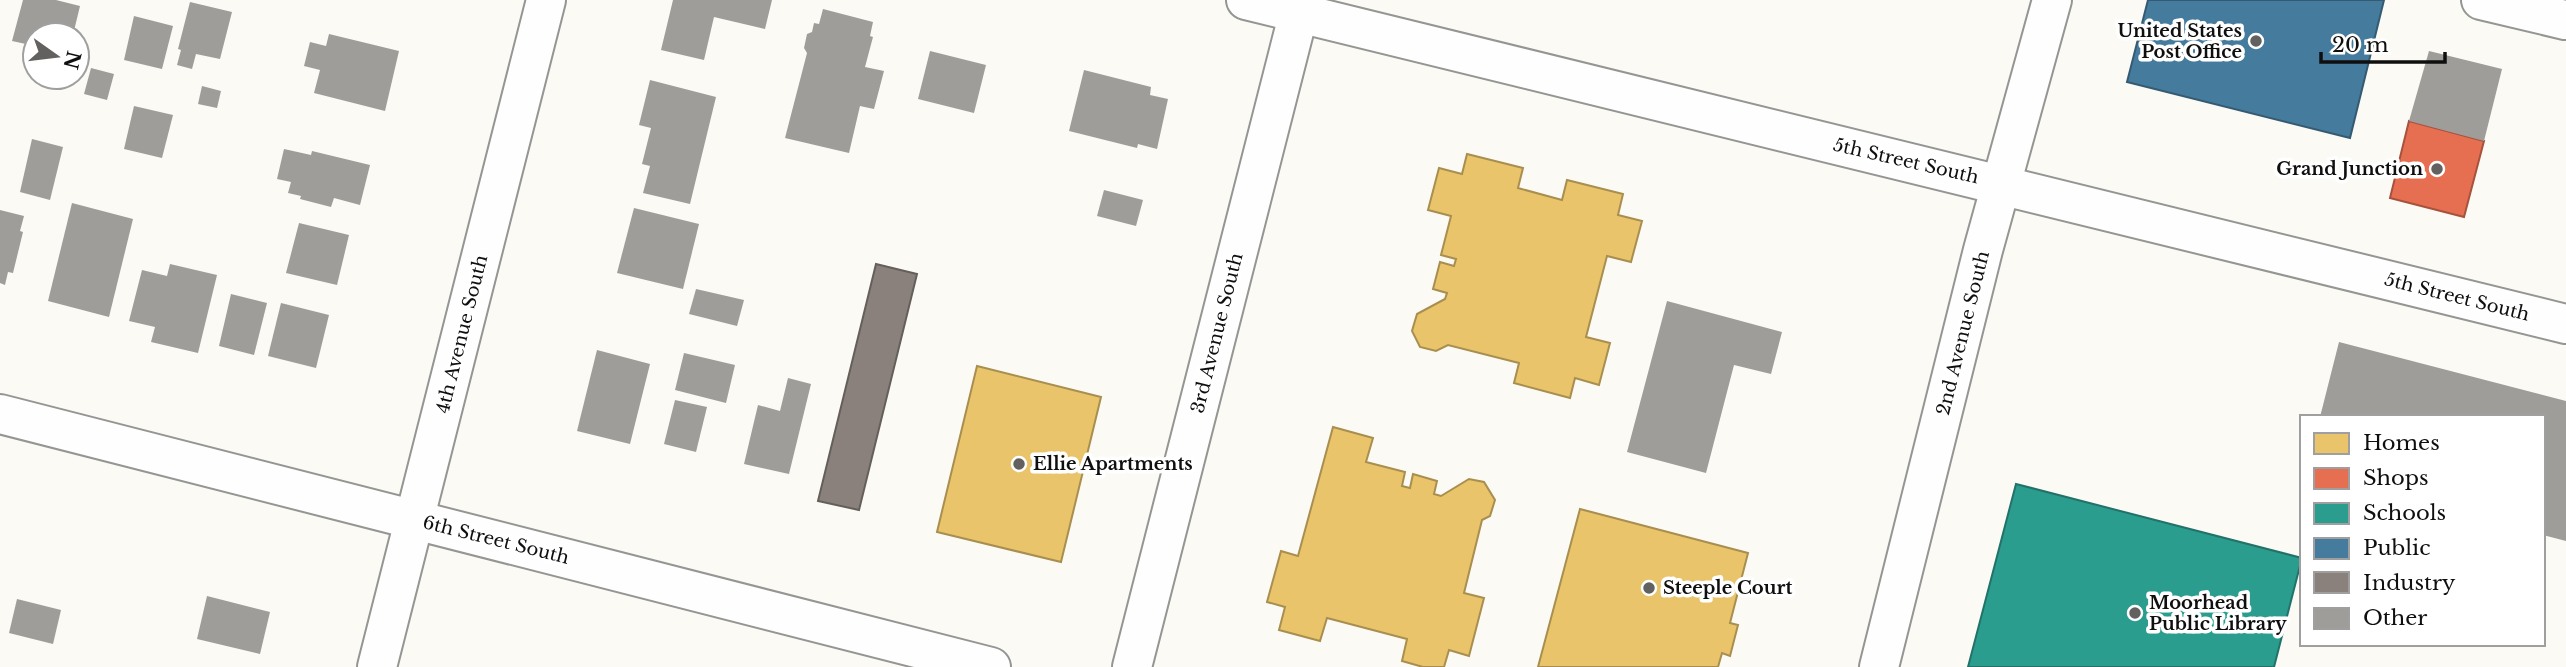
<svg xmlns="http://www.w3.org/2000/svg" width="2566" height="667" viewBox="0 0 2566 667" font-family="'Libre Baskerville',serif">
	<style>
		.homes { fill: #e9c46a; stroke: #a88e4f; stroke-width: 2 }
		.shops { fill: #e76f51; stroke: #a6523d; stroke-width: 2 }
		.schools { fill: #2a9d8f; stroke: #227269; stroke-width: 2 }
		.public { fill: #457b9d; stroke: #355b72; stroke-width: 2 }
		.industry { fill: #8a817c; stroke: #655f5b; stroke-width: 2 }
		.building { fill: #9f9d9a }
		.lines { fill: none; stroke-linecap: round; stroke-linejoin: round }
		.minor-casing { stroke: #959593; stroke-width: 42 }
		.minor { stroke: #fefefe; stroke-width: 38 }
		.poi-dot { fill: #626160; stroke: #fff; stroke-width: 2.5 }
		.labels { text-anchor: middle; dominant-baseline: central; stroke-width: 7; stroke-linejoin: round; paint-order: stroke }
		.poi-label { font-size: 18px; font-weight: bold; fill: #0f0f0f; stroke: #fff; text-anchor: start }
		.street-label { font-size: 18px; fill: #0f0f0f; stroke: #fff }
	</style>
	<rect width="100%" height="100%" fill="#fbfaf5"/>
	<!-- homes -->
	<g class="homes">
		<polygon points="1467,154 1523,168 1518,188 1562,200 1567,180 1623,194 1618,215 1642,221 1631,262 1607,256 1586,337 1610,343 1599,385 1575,378 1570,398 1514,383 1519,363 1448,345 1436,351 1420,347 1412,331 1417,314 1445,299 1447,293 1433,289 1440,262 1454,266 1456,259 1441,255 1451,216 1428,210 1439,168 1462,174"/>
		<polygon points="977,366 1101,397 1061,562 937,532"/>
		<polygon points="1333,427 1373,438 1366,462 1405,472 1402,486 1410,488 1413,474 1437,481 1434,494 1441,496 1469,479 1484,482 1495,500 1490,516 1482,520 1464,593 1484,598 1469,656 1449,650 1444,667 1423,667 1402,661 1407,639 1327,618 1320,641 1279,630 1285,607 1267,602 1281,551 1298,556"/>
		<polygon points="1580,509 1748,553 1730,623 1738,625 1730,656 1722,653 1718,667 1538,667"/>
	</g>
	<!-- shops -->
	<polygon class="shops" points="2409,121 2484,141 2464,217 2390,198"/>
	<!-- schools -->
	<polygon class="schools" points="2016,484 2302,558 2274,667 1968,667"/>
	<!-- public -->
	<polygon class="public" points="2148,0 2384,0 2350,138 2127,82"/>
	<!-- industry -->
	<polygon class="industry" points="876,264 917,274 859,510 818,501"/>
	<!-- building -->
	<g class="building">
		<polygon points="23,0 56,0 80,6 73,35 35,35 35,46 12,41"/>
		<polygon points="673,0 772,0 765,29 714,17 704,60 661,50"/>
		<polygon points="190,2 232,12 220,59 196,54 192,69 177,65 181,50 178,49"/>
		<polygon points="823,9 873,22 870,36 873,37 865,67 884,71 874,109 860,106 849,153 785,138 807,53 804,48 807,34 812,32 814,23 819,24"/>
		<polygon points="134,16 173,26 162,69 124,60"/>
		<polygon points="329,34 399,51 385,111 314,93 320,70 304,66 310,42 326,46"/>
		<polygon points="930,51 986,65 974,113 918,99"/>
		<polygon points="2429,51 2502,69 2484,141 2409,121"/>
		<polygon points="91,68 114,74 107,100 84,94"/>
		<polygon points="1084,70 1151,87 1150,95 1168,99 1157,149 1138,144 1137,148 1069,131"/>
		<polygon points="650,80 716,97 690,204 643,193 650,166 642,164 651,128 639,125"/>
		<polygon points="202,86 221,91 217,108 198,104"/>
		<polygon points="134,106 173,115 162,158 124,149"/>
		<polygon points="32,139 63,147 50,200 20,192"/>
		<polygon points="284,149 311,155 312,151 370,165 360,205 334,198 331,207 300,199 301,196 288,193 291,182 277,179"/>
		<polygon points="1104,190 1143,200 1136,226 1097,216"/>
		<polygon points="72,203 133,219 109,317 48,301"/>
		<polygon points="634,208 699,224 683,289 617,273"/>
		<polygon points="0,210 24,216 20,231 23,232 13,273 8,272 5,285 0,283"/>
		<polygon points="299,223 349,235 337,285 286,273"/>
		<polygon points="170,264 217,275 198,353 151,342 155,327 129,321 142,270 167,276"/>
		<polygon points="696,289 744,300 737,326 689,314"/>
		<polygon points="231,294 267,303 254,355 219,346"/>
		<polygon points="1667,301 1782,332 1771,374 1734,365 1706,473 1627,452"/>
		<polygon points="281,303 329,315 316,368 268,356"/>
		<polygon points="2339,342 2566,401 2566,541 2543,535 2543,417 2320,417"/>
		<polygon points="597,350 650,364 630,444 577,431"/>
		<polygon points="684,353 735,365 726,403 675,390"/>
		<polygon points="788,378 811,384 789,474 744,464 758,405 780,411"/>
		<polygon points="675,400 707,407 696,452 664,444"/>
		<polygon points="207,596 270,612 260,654 197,639"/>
		<polygon points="17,599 61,610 53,644 9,633"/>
	</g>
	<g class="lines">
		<!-- minor casing -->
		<g class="minor-casing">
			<g id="minor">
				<polyline points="1246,0 2566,324"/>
				<polyline points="2481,0 2565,20"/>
				<polyline points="0,414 991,667"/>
				<polyline points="377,667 546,0"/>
				<polyline points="1132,667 1302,0"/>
				<polyline points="1879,667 1983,250 2052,0"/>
			</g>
		</g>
		<!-- minor -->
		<use href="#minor" class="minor"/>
	</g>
	<!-- markers -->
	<g class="poi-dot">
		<circle cx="2256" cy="41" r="7"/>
		<circle cx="2437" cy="169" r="7"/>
		<circle cx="1019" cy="464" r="7"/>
		<circle cx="1649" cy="588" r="7"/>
		<circle cx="2135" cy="613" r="7"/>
	</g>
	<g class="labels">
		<!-- poi labels -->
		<g class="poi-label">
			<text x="2242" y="31" text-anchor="end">United States<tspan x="2242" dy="21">Post Office</tspan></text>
			<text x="2423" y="169" text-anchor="end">Grand Junction</text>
			<text x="1033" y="464">Ellie Apartments</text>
			<text x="1663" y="588">Steeple Court</text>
			<text x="2149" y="603">Moorhead<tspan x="2149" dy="21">Public Library</tspan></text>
		</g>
		<!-- street labels -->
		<g class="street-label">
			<text transform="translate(1906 161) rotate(13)">5th Street South</text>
			<text transform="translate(2457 297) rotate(14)">5th Street South</text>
			<text transform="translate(1217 333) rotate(-76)">3rd Avenue South</text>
			<text transform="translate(1963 333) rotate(-76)">2nd Avenue South</text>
			<text transform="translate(462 334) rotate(-76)">4th Avenue South</text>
			<text transform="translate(496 540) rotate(14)">6th Street South</text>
		</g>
	</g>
	<!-- legend -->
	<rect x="2300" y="415" width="245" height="231" fill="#ffffff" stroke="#9f9f9f" stroke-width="2"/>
	<rect x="2314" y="433" width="35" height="21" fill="#e9c46a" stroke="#9f9f9f" stroke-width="2"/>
	<text x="2363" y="450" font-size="21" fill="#0f0f0f">Homes</text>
	<rect x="2314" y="468" width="35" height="21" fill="#e76f51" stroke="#9f9f9f" stroke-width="2"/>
	<text x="2363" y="485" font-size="21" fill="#0f0f0f">Shops</text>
	<rect x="2314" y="503" width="35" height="21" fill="#2a9d8f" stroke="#9f9f9f" stroke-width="2"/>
	<text x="2363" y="520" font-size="21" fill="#0f0f0f">Schools</text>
	<rect x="2314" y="538" width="35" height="21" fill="#457b9d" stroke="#9f9f9f" stroke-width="2"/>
	<text x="2363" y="555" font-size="21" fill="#0f0f0f">Public</text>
	<rect x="2314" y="572" width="35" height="21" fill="#8a817c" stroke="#9f9f9f" stroke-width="2"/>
	<text x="2363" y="590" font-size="21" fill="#0f0f0f">Industry</text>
	<rect x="2314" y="608" width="35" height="21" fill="#9f9d9a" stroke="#9f9f9f" stroke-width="2"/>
	<text x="2363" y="625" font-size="21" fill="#0f0f0f">Other</text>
	<!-- north arrow -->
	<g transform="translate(56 56) rotate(104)"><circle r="33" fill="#ffffff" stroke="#9f9f9f" stroke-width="2"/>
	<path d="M0-5L12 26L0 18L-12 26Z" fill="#626160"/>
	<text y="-10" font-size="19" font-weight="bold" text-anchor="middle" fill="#0f0f0f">N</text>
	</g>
	<!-- scale -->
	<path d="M2321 52v10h124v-10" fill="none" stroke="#0f0f0f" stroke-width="3.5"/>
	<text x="2332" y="52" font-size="21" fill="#0f0f0f" stroke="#ffffff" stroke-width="5" paint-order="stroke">20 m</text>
</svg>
